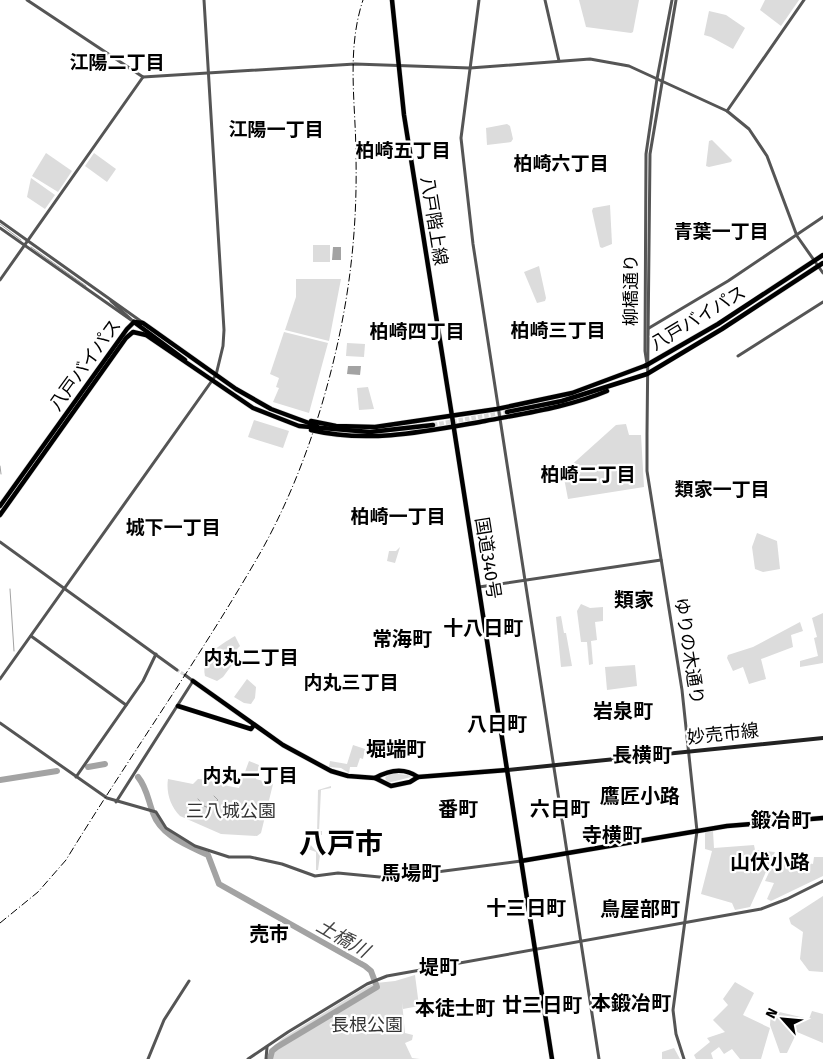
<svg xmlns="http://www.w3.org/2000/svg" width="823" height="1059" viewBox="0 0 823 1059" font-family="'Fira Sans','Noto Sans JP',sans-serif">
	<style>
		.green { fill: #dcdcdc }
		.water { fill: #a3a3a3 }
		.lines { fill: none; stroke-linecap: round; stroke-linejoin: round }
		.stream { stroke: #a3a3a3; stroke-width: 1 }
		.river { stroke: #a3a3a3; stroke-width: 6 }
		.tertiary-tunnel { stroke: #d9d9d9; stroke-width: 3; stroke-dasharray: 3 1.5; stroke-linecap: butt }
		.trunk-tunnel { stroke: #d9d9d9; stroke-width: 4.5; stroke-dasharray: 4.5 2; stroke-linecap: butt }
		.primary-casing { stroke: #dbdbdb; stroke-width: 5.5 }
		.trunk-casing { stroke: #dbdbdb; stroke-width: 5.5 }
		.tertiary { stroke: #555; stroke-width: 3 }
		.secondary { stroke: #222; stroke-width: 4 }
		.primary { stroke: #000; stroke-width: 4.5 }
		.trunk { stroke: #000; stroke-width: 4.5 }
		.rail { stroke: #000; stroke-width: 1; stroke-dasharray: 8 2.5 1 2.5; stroke-linecap: butt }
		.labels { text-anchor: middle; dominant-baseline: central; stroke-width: 4.5; stroke-linejoin: round; paint-order: stroke }
		.street-label { font-size: 18px; fill: #000; stroke: #fff }
		.park-label { font-size: 18px; fill: #333; stroke: #fff }
		.neighbourhood-label { font-size: 19px; font-weight: bold; fill: #000; stroke: #fff }
		.water-label { font-size: 19px; font-style: italic; fill: #444; stroke: #fff }
		.quarter-label { font-size: 20px; font-weight: bold; fill: #000; stroke: #fff }
		.town-label { font-size: 28px; font-weight: bold; fill: #000; stroke: #fff }
	</style>
	<rect width="100%" height="100%" fill="#fff"/>
	<!-- green -->
	<g class="green">
		<polygon points="579,0 639,0 633,32 631,33 586,27"/>
		<polygon points="765,0 799,0 781,26 760,10"/>
		<polygon points="709,11 726,15 745,28 733,49 711,37 704,35"/>
		<polygon points="507,124 510,126 513,139 511,142 487,145 486,128"/>
		<polygon points="712,140 732,160 731,162 709,167 706,166 709,141"/>
		<polygon points="46,153 72,171 58,192 32,176"/>
		<polygon points="94,153 116,169 107,182 85,166"/>
		<polygon points="31,178 55,195 45,209 27,197"/>
		<polygon points="610,205 612,244 602,248 600,247 592,211 593,208"/>
		<rect x="313" y="245" width="17" height="17"/>
		<polygon points="539,266 546,298 545,301 537,303 524,272"/>
		<polygon points="296,279 341,279 329,341 285,330 296,297"/>
		<polygon points="284,332 328,343 309,413 273,402 279,388 276,387 279,378 270,374"/>
		<polygon points="347,343 365,344 364,357 346,356"/>
		<polygon points="368,387 374,409 359,410 357,388"/>
		<polygon points="254,420 289,431 283,448 248,437"/>
		<polygon points="626,424 629,435 641,435 644,487 568,499 564,478 567,469 616,425"/>
		<polygon points="757,533 777,541 780,569 763,572 755,569 752,547"/>
		<polygon points="400,547 395,563 387,561 389,551 396,551"/>
		<polygon points="581,604 590,608 603,607 603,621 595,622 597,640 591,641 593,664 589,665 587,642 581,642 577,611"/>
		<polygon points="823,613 823,663 800,667 800,661 818,656 814,638 817,637 812,618"/>
		<polygon points="561,616 564,633 566,633 572,666 561,667 556,617"/>
		<polygon points="800,622 803,631 791,635 793,647 761,659 766,679 749,684 743,667 733,671 727,658 728,655 753,647"/>
		<path d="M 235,636 L 240,646 L 237,649 L 240,654 L 223,677 L 217,681 L 205,676 C 201,655 219,646 235,636 Z"/>
		<polygon points="635,665 637,686 607,690 605,667"/>
		<polygon points="247,679 256,687 255,698 251,704 244,703 234,697"/>
		<polygon points="353,745 365,749 363,759 360,758 357,767 350,767 349,773 341,768 329,767 330,761 347,764"/>
		<path d="M 249,761 L 259,765 L 256,779 L 273,784 L 261,833 L 257,836 L 221,834 L 180,816 C 170,806 166,792 168,779 L 193,784 L 198,779 C 212,780 224,786 239,788 Z"/>
		<polygon points="389,773 408,775 411,777 388,783 385,778"/>
		<polygon points="331,786 331,788 321,790 319,831 322,831 322,835 317,835 318,790"/>
		<polygon points="713,831 714,848 754,845 755,850 775,852 750,907 735,910 732,903 701,894 712,851 705,849 705,832"/>
		<polygon points="313,838 309,843 317,852 321,848 318,870 316,870 316,852 305,848 304,845"/>
		<polygon points="777,855 813,864 814,857 823,857 823,876 771,901 767,899 774,883 765,881"/>
		<polygon points="823,896 823,972 809,971 800,959 803,932 791,924 789,918"/>
		<polygon points="415,975 419,1006 403,1009 402,1002 405,1033 413,1035 412,1040 405,1043 412,1058 420,1059 269,1059 274,1046 283,1038 366,987 376,983 395,981"/>
		<polygon points="735,982 754,993 743,1015 770,1028 761,1059 740,1059 732,1049 724,1054 719,1047 711,1053 713,1059 696,1059 694,1055 710,1042 707,1038 725,1032 713,1020 728,1005 723,999"/>
		<polygon points="771,1010 809,1019 812,1011 823,1014 823,1043 797,1032 787,1053 780,1053 770,1025"/>
		<polygon points="674,1048 680,1059 662,1059 662,1052"/>
	</g>
	<!-- water -->
	<g class="water">
		<polygon points="333,247 341,247 341,260 332,260"/>
		<polygon points="348,366 361,366 360,375 347,374"/>
	</g>
	<g class="lines">
		<!-- stream -->
		<g class="stream">
			<polyline points="0,224 21,240"/>
			<polyline points="31,247 86,286"/>
			<polyline points="0,466 1,474"/>
			<polyline points="10,589 14,651"/>
			<polyline points="198,799 204,806 209,808 218,800 214,796"/>
		</g>
		<!-- river -->
		<g class="river">
			<polyline points="88,767 105,764"/>
			<path d="M 138,777 C 147,788 148,800 153,813 C 161,836 187,845 208,855 L 219,884 L 365,966 L 371,971 L 377,987 L 277,1047 L 272,1051 L 270,1059"/>
			<polyline points="0,780 57,771"/>
		</g>
		<!-- tertiary-tunnel -->
		<polyline class="tertiary-tunnel" points="177,670 185,675"/>
		<!-- trunk-tunnel -->
		<polyline class="trunk-tunnel" points="433,425 507,412"/>
		<!-- primary casing -->
		<g class="primary-casing">
			<g id="primary">
				<polyline points="392,0 404,115 452,416"/>
				<polyline points="193,681 283,745 331,771 348,776 375,778 391,786 410,782 418,777 507,770"/>
				<polyline points="178,706 251,729 254,725"/>
				<path d="M 375,778 C 389,770 404,767 418,777"/>
				<polyline points="521,861 727,826 823,818"/>
			</g>
		</g>
		<!-- trunk casing -->
		<g class="trunk-casing">
			<g id="trunk">
				<polyline points="134,322 185,360"/>
				<polyline points="645,366 718,324 823,255"/>
				<polyline points="507,412 562,401 647,374 722,329 823,263"/>
				<polyline points="452,416 552,1059"/>
				<polyline points="311,421 336,426 375,427 497,409 572,393 647,365"/>
				<path d="M 311,430 C 369,444 428,431 485,421 C 526,413 569,407 607,391"/>
				<polyline points="0,506 127,329 134,322 143,323 236,389 271,409 317,426"/>
				<polyline points="0,515 126,338 133,332 146,335 253,408 299,426 370,432 433,425"/>
			</g>
		</g>
		<!-- tertiary -->
		<g class="tertiary">
			<polyline points="27,0 143,77 355,64 470,68 590,59 629,66 727,111 749,129 767,156 797,236 823,273"/>
			<polyline points="479,0 461,138 473,244 599,1059"/>
			<polyline points="545,0 559,61"/>
			<polyline points="676,0 650,154 647,434 647,471 682,690 697,831 673,1010 676,1034 684,1059"/>
			<polyline points="727,111 804,0"/>
			<polyline points="0,221 142,322"/>
			<polyline points="0,228 134,322"/>
			<polyline points="0,280 143,77"/>
			<polyline points="111,301 134,322"/>
			<polyline points="649,328 728,281 823,217"/>
			<polyline points="738,356 823,302"/>
			<polyline points="647,364 645,351 646,154 657,79 672,0"/>
			<polyline points="0,542 177,670"/>
			<polyline points="479,587 661,560"/>
			<polyline points="31,636 126,705"/>
			<polyline points="0,679 216,375 223,346 224,330 204,0"/>
			<polyline points="0,723 107,798 156,812 166,828 195,846 229,857 250,857 282,864 315,876 338,873 390,878 521,861"/>
			<polyline points="76,777 143,681 156,654"/>
			<polyline points="116,802 193,681 185,675"/>
			<polyline points="148,1059 164,1020 189,981"/>
			<polyline points="248,1059 288,1032 367,984 387,976 761,909 787,899 823,881"/>
			<polyline points="266,1059 267,1047"/>
		</g>
		<!-- secondary -->
		<polyline class="secondary" points="507,770 823,738"/>
		<!-- primary -->
		<use href="#primary" class="primary"/>
		<!-- trunk -->
		<use href="#trunk" class="trunk"/>
		<!-- rail -->
		<path class="rail" d="M 0,923 L 38,892 L 66,860 C 129,757 199,659 259,555 C 300,483 328,397 343,317 C 353,264 357,211 356,158 C 356,105 346,51 363,0"/>
	</g>
	<g class="labels">
		<!-- street labels -->
		<g class="street-label">
			<text transform="translate(434 221) rotate(81)">八戸階上線</text>
			<text transform="translate(631 290) rotate(-90)">柳橋通り</text>
			<text transform="translate(698 318) rotate(-31)">八戸バイパス</text>
			<text transform="translate(85 365) rotate(-54)">八戸バイパス</text>
			<text transform="translate(488 558) rotate(81)">国道340号</text>
			<text transform="translate(689 651) rotate(81)">ゆりの木通り</text>
			<text transform="translate(723 734) rotate(-6)">妙売市線</text>
		</g>
		<!-- park labels -->
		<g class="park-label">
			<text x="231" y="811">三八城公園</text>
			<text x="367" y="1025">長根公園</text>
		</g>
		<!-- neighbourhood labels -->
		<g class="neighbourhood-label">
			<text x="117" y="62">江陽二丁目</text>
			<text x="276" y="129">江陽一丁目</text>
			<text x="403" y="150">柏崎五丁目</text>
			<text x="561" y="163">柏崎六丁目</text>
			<text x="721" y="231">青葉一丁目</text>
			<text x="558" y="330">柏崎三丁目</text>
			<text x="417" y="331">柏崎四丁目</text>
			<text x="588" y="474">柏崎二丁目</text>
			<text x="722" y="489">類家一丁目</text>
			<text x="398" y="516">柏崎一丁目</text>
			<text x="173" y="527">城下一丁目</text>
			<text x="251" y="657">内丸二丁目</text>
			<text x="351" y="682">内丸三丁目</text>
			<text x="250" y="775">内丸一丁目</text>
		</g>
		<!-- water labels -->
		<g class="water-label">
			<text transform="translate(343 938) rotate(30)">土橋川</text>
		</g>
		<!-- quarter labels -->
		<g class="quarter-label">
			<text x="634" y="600">類家</text>
			<text x="483" y="628">十八日町</text>
			<text x="402" y="639">常海町</text>
			<text x="623" y="711">岩泉町</text>
			<text x="497" y="724">八日町</text>
			<text x="396" y="749">堀端町</text>
			<text x="642" y="755">長横町</text>
			<text x="640" y="796">鷹匠小路</text>
			<text x="458" y="809">番町</text>
			<text x="560" y="809">六日町</text>
			<text x="781" y="820">鍛冶町</text>
			<text x="612" y="835">寺横町</text>
			<text x="770" y="862">山伏小路</text>
			<text x="411" y="873">馬場町</text>
			<text x="526" y="908">十三日町</text>
			<text x="640" y="909">鳥屋部町</text>
			<text x="269" y="934">売市</text>
			<text x="439" y="967">堤町</text>
			<text x="631" y="1003">本鍛冶町</text>
			<text x="542" y="1005">廿三日町</text>
			<text x="455" y="1008">本徒士町</text>
		</g>
		<!-- town labels -->
		<g class="town-label">
			<text x="341" y="843">八戸市</text>
		</g>
	</g>
	<!-- north arrow -->
	<g transform="translate(783 1019) rotate(297)" stroke="#ffffff" stroke-width="4" paint-order="stroke">
	<path d="M0-4L9 19L0 12L-9 19Z" fill="#000000"/>
	<text y="-8" font-size="14" font-weight="bold" text-anchor="middle" fill="#000000">N</text>
	</g>
</svg>
